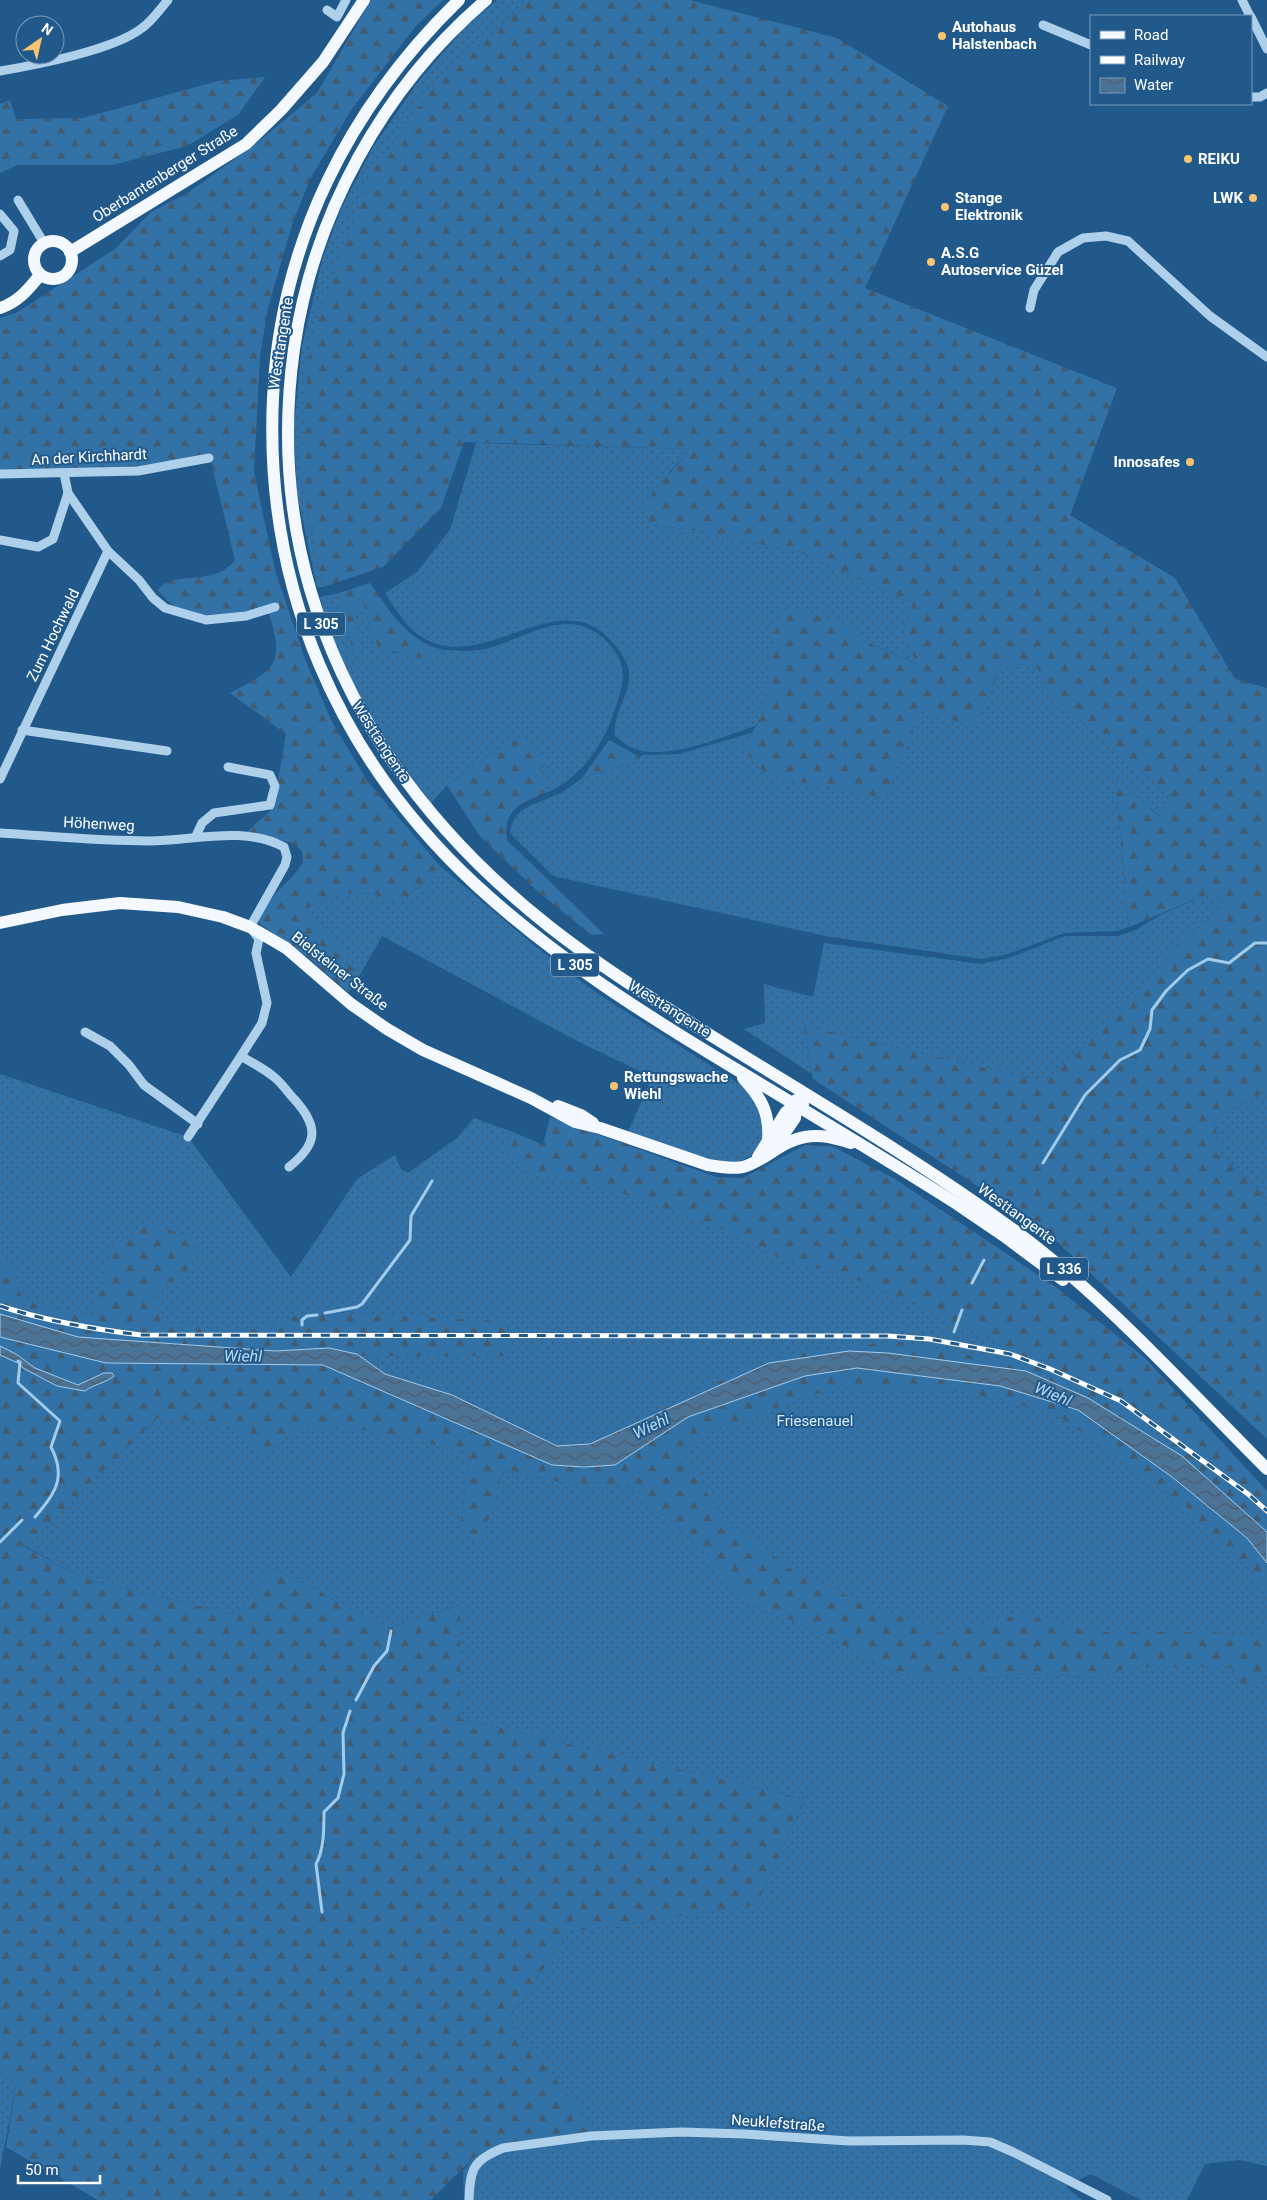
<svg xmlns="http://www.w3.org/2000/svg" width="1267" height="2200" viewBox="0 0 1267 2200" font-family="Roboto,sans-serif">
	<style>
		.grass { fill: url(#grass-dots); fill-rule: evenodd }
		.forest { fill: url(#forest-firs) }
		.water { fill: url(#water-waves); stroke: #a2ccec }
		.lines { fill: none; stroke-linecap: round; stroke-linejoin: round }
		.stream { stroke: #a2ccec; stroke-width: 3 }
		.minor { stroke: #aed0eb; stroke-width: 9 }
		.major { stroke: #f3f9fe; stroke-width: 12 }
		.rail-casing { stroke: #fff; stroke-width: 5 }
		.rail { stroke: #21598b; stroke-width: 3; stroke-dasharray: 9; stroke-linecap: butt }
		.poi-dot { fill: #f8c470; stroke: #21598b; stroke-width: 2 }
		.labels { text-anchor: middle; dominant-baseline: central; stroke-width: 4; stroke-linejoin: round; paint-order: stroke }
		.shield { fill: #21598b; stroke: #bccddc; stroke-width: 1 }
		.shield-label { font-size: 14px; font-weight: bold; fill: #fff }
		.poi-label { font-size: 15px; font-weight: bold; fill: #fff; stroke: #21598b; text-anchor: start }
		.street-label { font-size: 15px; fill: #fff; stroke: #21598b }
		.park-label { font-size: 15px; fill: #d3e8f8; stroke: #21598b }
		.water-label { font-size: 16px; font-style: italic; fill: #bad9f2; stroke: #21598b }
	</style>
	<defs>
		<pattern id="grass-dots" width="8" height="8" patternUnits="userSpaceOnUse" patternTransform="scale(1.25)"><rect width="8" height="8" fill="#3272a7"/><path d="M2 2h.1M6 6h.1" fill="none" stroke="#425b70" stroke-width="1.8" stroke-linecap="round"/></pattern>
		<pattern id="forest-firs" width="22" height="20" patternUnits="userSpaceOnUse" patternTransform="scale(1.25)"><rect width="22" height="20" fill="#3272a7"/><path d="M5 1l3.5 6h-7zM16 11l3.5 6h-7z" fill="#425b70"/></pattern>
		<pattern id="water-waves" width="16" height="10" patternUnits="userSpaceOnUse" patternTransform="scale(1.25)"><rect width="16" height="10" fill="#4b7396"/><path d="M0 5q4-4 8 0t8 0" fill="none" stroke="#4c5c6a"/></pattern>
	</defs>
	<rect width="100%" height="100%" fill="#21598b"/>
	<!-- grass -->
	<g class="grass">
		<polygon points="497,0 531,0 439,80 300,473 323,587 317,587 297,493 294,427 302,346 323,257 341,209 373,147 418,82 465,27"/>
		<path d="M 476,443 L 691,449 C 680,461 643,497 646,514 C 647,517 650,522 652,525 L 703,531 L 734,539 L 798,551 L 913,604 L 903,631 L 918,664 L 864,641 L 844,624 L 762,716 L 755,726 C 723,737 676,757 642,751 C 632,749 624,743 615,736 C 611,713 635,690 628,667 C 623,653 614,643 603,633 C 552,591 482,671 425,639 C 407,629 396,610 385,593 L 417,572 L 450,530 Z"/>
		<path d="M 339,593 L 355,660 L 363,649 C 356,628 350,620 364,600 L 370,629 L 393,653 L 408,653 L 432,660 L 444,650 C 459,651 474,652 489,648 C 531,636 572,603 609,644 C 631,668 622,689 613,715 C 601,748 580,778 548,792 L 537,772 L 545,763 L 501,747 L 447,785 L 431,803 C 385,740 338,675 320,597 Z"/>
		<polygon points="1002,663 1037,666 1050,695 1135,766 1170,793 1161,817 1115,779 1129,927 1117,931 1064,933 1008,954 982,959 825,936 553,876 510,833 512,823 517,815 527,807 563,792 582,778 637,761 642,755 679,754 751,733 742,748 921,710 975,726"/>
		<path d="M 440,866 L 530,942 L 598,994 L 750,1091 C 759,1106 765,1121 762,1138 C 760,1152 745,1162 731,1162 C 702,1163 656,1142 628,1132 L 652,1077 L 581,1043 L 382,936 L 361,973 L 346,963 L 348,954 L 335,947 L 320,922 L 308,914 L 309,907 L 338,895 L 352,893 L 374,894 L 400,904 Z"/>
		<polygon points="1212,892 1226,905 1178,944 1123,1010 1045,1082 804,1026 812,1074 744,1029 765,1023 764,984 813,997 824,943 981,964 1009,958 1065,936 1118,936 1136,930 1160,915"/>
		<path d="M 0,1074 L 188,1137 L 291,1277 L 357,1179 L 395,1155 L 401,1169 L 408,1173 L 457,1138 L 474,1118 L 513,1132 L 503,1153 L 723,1219 L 992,1338 L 1001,1360 L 1267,1523 L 1267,1667 L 1225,1659 L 937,1677 L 966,1679 L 1027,1673 L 1101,1678 L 1128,1667 L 1231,1667 L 1243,1686 L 1267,1675 L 1267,2166 L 1240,2160 L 1205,2164 L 1187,2200 L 1141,2200 L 1090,2174 L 1066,2187 L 1082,2200 L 464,2200 L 463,2171 L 475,2156 L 501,2144 L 598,2133 L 507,2019 L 569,1932 L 756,1905 L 805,1799 L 460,1719 L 459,1605 L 388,1628 L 273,1568 L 236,1615 L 84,1579 L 25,1546 L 155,1420 L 0,1475 ZM 232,1426 L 339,1428 L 298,1428 L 264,1454 ZM 431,1428 L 626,1471 L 702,1548 L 710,1559 L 690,1538 L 629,1484 L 566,1483 L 503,1469 L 480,1544 L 461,1524 L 469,1452 L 375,1431 ZM 719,1569 L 909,1676 L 903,1676 L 815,1630 Z"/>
		<polygon points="1267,1090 1267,1205 1261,1192 1220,1154 1214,1119"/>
		<polygon points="0,2074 12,2080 16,2087 0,2169"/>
	</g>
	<!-- forest -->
	<g class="forest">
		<path d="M 371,0 L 443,0 L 416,26 L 351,110 L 310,179 L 292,225 L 268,308 L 260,356 L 254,472 L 275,570 L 306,662 L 332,722 L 368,782 L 440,866 L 400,904 L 374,894 L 352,893 L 338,895 L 309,907 L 308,914 L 320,922 L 335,946 L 348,954 L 346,964 L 361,973 L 349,993 L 308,957 L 260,924 L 258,920 L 273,896 L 292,877 L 303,862 L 302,851 L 293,843 L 247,832 L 270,811 L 276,792 L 286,734 L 230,693 C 279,668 285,662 267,608 L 211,620 L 173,606 L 158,591 C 169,569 214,588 235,560 L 210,458 L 132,470 L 0,472 L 0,318 L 16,313 L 115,249 L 151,212 L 189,192 L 257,143 L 317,93 Z"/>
		<path d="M 531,0 L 690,0 L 837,38 L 948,106 L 865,288 L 1117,388 L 1070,515 L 1175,578 L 1235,679 L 1267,688 L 1267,1090 L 1214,1119 L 1220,1154 L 1261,1192 L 1267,1205 L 1267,1439 L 1053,1238 L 1016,1211 L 813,1079 L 804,1026 L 1045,1082 L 1123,1010 L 1178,944 L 1226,905 L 1212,892 L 1129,927 L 1115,778 L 1160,817 L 1170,793 L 1135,766 L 1050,695 L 1037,666 L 1002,663 L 975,727 L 921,710 L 884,798 L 767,775 L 742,748 L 762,716 L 777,620 L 784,610 L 800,609 L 844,624 L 864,641 L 917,664 L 903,631 L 913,604 L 798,551 L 734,539 L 703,531 L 652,525 C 651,522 647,517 646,514 C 643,495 681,464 690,449 L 464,442 L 441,508 L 383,567 L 323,587 L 300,473 L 310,343 L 371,173 L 439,80 Z"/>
		<polygon points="265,77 238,115 187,146 112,165 18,165 0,173 0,104 10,100 16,119 83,118 218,81"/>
		<path d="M 370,583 C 390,611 407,642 444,650 L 432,661 C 414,655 395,654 378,646 L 370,629 L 364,601 C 350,619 357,629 363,649 L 355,660 L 339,593 Z"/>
		<path d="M 523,738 L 545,758 L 545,763 L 538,772 L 548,792 C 523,802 502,809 507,840 L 604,934 L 591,935 L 535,889 L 479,835 L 447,785 L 501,747 Z"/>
		<polygon points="609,740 638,756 642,755 637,761 582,778"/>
		<polygon points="550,1117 716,1177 743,1178 805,1145 832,1146 895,1179 1053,1285 1145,1358 1267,1491 1267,1591 1253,1572 1179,1501 1054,1413 965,1392 837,1387 703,1434 683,1451 723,1520 804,1578 946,1635 1022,1614 1091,1632 1212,1632 1248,1637 1267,1627 1267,1675 1243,1687 1231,1667 1128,1667 1101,1678 1027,1673 966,1679 903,1676 815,1630 750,1603 690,1538 629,1484 566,1483 503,1469 481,1544 473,1540 461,1524 469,1452 367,1430 299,1428 264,1454 229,1424 157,1418 25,1547 84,1579 236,1615 273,1568 388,1628 460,1605 460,1719 805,1799 756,1905 569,1932 507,2019 598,2133 501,2144 475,2156 431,2200 98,2200 6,2147 16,2087 12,2080 0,2074 0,1261 10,1264 23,1301 92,1317 112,1251 145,1223 197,1238 186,1276 152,1289 161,1322 238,1334 308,1312 503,1321 510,1356 360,1356 385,1374 452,1395 557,1446 590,1444 753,1365 794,1355 893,1341 1001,1361 992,1338 860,1281 775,1255 735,1234 616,1191 529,1173 503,1153 513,1132 543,1145"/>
	</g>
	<!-- water -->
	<g class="water">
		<polygon points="0,1314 78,1337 275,1351 329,1348 357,1354 385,1374 452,1395 557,1446 590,1444 769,1363 849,1351 888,1353 1026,1371 1088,1398 1182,1456 1267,1532 1267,1563 1247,1538 1172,1477 1078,1410 1000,1386 857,1368 805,1376 688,1417 615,1465 584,1467 552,1465 323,1365 106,1363 0,1337"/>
		<path d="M 0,1346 L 16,1354 L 35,1368 L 78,1385 L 104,1373 L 112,1373 L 114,1376 C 106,1383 94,1384 85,1391 L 57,1386 L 23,1368 L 20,1364 L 0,1355 Z"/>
	</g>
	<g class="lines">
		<!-- stream -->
		<g class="stream">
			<polyline points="1043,1163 1085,1095 1120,1060 1140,1050 1150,1029 1152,1010 1166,991 1188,970 1208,959 1229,963 1255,943 1267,943"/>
			<polyline points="972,1283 984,1260"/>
			<polyline points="325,1313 357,1307 362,1304 410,1240 411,1216 432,1181"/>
			<polyline points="302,1325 302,1320 307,1316 317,1315"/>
			<polyline points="954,1332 962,1310"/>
			<path d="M 18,1361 L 20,1362 L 18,1383 L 60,1421 L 51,1447 C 67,1478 55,1493 35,1517"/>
			<polyline points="0,1542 22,1520"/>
			<polyline points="356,1700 374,1666 387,1651 391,1631"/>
			<path d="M 322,1912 L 316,1864 C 324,1850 324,1828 324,1812 L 338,1798 L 344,1774 L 343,1733 L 350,1711"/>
		</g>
		<!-- minor -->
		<g class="minor">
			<polyline points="1242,0 1250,16"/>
			<polyline points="327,10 337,17 346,0"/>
			<polyline points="1251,17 1267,49"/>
			<polyline points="1043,25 1091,45"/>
			<path d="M 0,71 C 36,65 114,50 142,28 C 152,21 160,9 168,0"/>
			<polyline points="1251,97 1260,97 1267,93"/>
			<polyline points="18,200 44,243"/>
			<polyline points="0,214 14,231 10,250 0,256"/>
			<polyline points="1030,308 1034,290 1058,252 1083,238 1106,236 1128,241 1210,316 1267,357"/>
			<polyline points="64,473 68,493 108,551 139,580 153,598 165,608 206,620 246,616 275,607"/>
			<polyline points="0,474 138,471 209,458"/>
			<polyline points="0,540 38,547 53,539 68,493"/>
			<polyline points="22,730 167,751"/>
			<polyline points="0,779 108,551"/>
			<path d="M 0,833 C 49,836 99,841 149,841 C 193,841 243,825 284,847 L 287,857 L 285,865 L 250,927 L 259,939 L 256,953 L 267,1003 L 262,1023 L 241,1056 C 252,1063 265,1069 274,1077 C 282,1083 288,1093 295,1100 C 319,1127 318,1144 289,1167"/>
			<polyline points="196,836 202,823 214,813 270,805 275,786 270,775 228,767"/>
			<polyline points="85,1032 110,1046 129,1065 144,1085 198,1124"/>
			<polyline points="188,1137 241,1056"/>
			<path d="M 469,2200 C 470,2169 473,2160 503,2148 L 591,2136 L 681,2132 L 744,2134 L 849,2141 L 963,2140 L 990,2142 L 1013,2152 L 1107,2200"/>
		</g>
		<!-- major -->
		<g class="major">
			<path d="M 459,0 C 349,107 280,243 273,398 C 264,588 338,757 476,885 C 554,957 644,1014 734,1068 C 809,1113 883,1157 957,1204 L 1004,1236 L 1063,1280"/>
			<path d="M 486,0 C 383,88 313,215 294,349 C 261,583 368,784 550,927 C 602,968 659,1003 715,1038 C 813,1099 913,1157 1007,1225 C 1103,1294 1183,1385 1267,1469"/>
			<circle cx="53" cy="260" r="19"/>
			<polyline points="70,252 246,144 281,110 323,62 364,0"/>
			<path d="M 0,308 C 18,302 28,290 40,275"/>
			<path d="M 0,923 L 62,910 L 120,903 L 178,907 L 223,917 L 250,927 L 286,948 L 351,1004 L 387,1029 L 423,1050 L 531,1098 L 575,1122 L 600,1128 L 708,1165 C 720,1167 731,1169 743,1167 C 765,1161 781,1141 805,1137 C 821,1134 836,1138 851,1143"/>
			<path d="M 743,1078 C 761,1097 770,1113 768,1140"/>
			<polyline points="558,1106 581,1115 593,1123"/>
			<polyline points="776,1146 795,1118 796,1100"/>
			<polyline points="758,1157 786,1112 792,1107 803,1104"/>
		</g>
		<!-- rail casing -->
		<g class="rail-casing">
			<path id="rail" d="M 0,1306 C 46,1321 92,1329 141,1335 L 798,1336 L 888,1336 L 929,1339 L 1010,1354 L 1050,1369 L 1121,1401 L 1248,1494 L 1267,1511"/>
		</g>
		<!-- rail -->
		<use href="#rail" class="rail"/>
	</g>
	<!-- markers -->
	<g class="poi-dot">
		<circle cx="942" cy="36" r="5"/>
		<circle cx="1188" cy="159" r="5"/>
		<circle cx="1253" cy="198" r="5"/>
		<circle cx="945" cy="207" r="5"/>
		<circle cx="931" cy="262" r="5"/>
		<circle cx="1190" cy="462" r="5"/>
		<circle cx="614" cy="1086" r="5"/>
	</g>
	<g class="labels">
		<!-- shield labels -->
		<g class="shield">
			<rect x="297" y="612.5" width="48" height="23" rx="4"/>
			<rect x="551" y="953.5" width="48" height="23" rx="4"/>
			<rect x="1040" y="1257.5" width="48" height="23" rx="4"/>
		</g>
		<g class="shield-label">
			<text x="321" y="624">L 305</text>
			<text x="575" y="965">L 305</text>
			<text x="1064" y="1269">L 336</text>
		</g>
		<!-- poi labels -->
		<g class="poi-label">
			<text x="952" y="27">Autohaus<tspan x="952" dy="17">Halstenbach</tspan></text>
			<text x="1198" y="159">REIKU</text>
			<text x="955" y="198">Stange<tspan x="955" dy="17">Elektronik</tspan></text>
			<text x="1243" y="198" text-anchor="end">LWK</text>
			<text x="941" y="253">A.S.G<tspan x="941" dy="17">Autoservice Güzel</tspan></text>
			<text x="1180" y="462" text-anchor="end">Innosafes</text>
			<text x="624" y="1077">Rettungswache<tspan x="624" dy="17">Wiehl</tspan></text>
		</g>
		<!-- street labels -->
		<g class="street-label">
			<text transform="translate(165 174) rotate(-32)">Oberbantenberger Straße</text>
			<text transform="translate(281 343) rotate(-81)">Westtangente</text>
			<text transform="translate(89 457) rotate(-3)">An der Kirchhardt</text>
			<text transform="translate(53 635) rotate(-64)">Zum Hochwald</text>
			<text transform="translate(381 742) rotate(57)">Westtangente</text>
			<text transform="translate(99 824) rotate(3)">Höhenweg</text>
			<text transform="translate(340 971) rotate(38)">Bielsteiner Straße</text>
			<text transform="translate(670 1009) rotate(32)">Westtangente</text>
			<text transform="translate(1017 1214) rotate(36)">Westtangente</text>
			<text transform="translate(778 2123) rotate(4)">Neuklefstraße</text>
		</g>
		<!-- park labels -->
		<g class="park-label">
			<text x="815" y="1421">Friesenauel</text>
		</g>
		<!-- water labels -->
		<g class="water-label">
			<text transform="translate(243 1356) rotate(1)">Wiehl</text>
			<text transform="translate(1053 1394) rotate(23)">Wiehl</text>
			<text transform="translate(651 1426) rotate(-26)">Wiehl</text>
		</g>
	</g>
	<!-- legend -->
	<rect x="1090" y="15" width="162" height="90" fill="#21598b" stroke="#7a9bb9"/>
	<rect x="1100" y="31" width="25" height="8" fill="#f3f9fe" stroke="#7a9bb9"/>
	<text x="1134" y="40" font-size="15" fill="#ffffff">Road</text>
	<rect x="1100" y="56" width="25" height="8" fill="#ffffff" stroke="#7a9bb9"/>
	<text x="1134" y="65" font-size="15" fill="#ffffff">Railway</text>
	<rect x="1100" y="78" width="25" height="15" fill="url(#water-waves)" stroke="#7a9bb9"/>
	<text x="1134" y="90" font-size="15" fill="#ffffff">Water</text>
	<!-- north arrow -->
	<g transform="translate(40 40) rotate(34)"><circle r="24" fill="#21598b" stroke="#7a9bb9"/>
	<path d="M0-4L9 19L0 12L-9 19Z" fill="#f8c470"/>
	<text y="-8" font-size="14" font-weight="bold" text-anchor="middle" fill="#ffffff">N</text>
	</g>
	<!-- scale -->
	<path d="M18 2175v8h82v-8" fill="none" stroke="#ffffff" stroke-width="2.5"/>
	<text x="25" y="2175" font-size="15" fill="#ffffff" stroke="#21598b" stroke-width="4" paint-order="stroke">50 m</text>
</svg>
